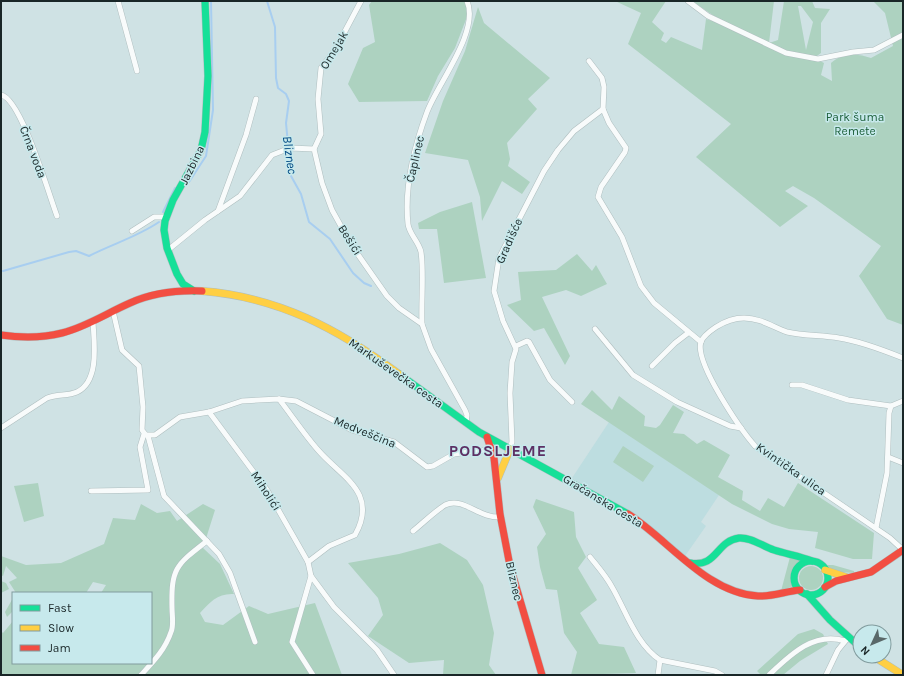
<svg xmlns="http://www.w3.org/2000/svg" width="904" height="676" viewBox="0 0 904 676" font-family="Karla,sans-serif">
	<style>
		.built { fill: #bddde0 }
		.green { fill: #add2c0; fill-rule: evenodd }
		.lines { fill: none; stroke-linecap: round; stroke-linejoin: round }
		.stream { stroke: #a8cef0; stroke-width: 2 }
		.street-casing { stroke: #afbebf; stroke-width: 6 }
		.fast-casing { stroke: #afbebf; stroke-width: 8 }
		.slow-casing { stroke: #afbebf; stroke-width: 8 }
		.jam-casing { stroke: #afbebf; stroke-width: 8 }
		.street { stroke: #f8fbfb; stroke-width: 5 }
		.fast { stroke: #16e098; stroke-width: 7 }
		.slow { stroke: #ffcf43; stroke-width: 7 }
		.jam { stroke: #f24e42; stroke-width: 7 }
		.labels { text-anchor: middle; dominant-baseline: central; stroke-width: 3; stroke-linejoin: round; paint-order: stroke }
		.street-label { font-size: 12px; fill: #192627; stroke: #c7e9ec }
		.park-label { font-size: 12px; fill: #1c5f39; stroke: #c7e9ec }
		.water-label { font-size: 13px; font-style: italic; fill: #044b84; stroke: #c7e9ec }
		.district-label { font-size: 16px; font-weight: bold; letter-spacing: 1px; fill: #5d3064; stroke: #c7e9ec }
	</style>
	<rect width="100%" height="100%" fill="#cfe2e4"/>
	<!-- built -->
	<polygon class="built" points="609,422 719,495 701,522 706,526 685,556 667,540 572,478"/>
	<!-- green -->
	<g class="green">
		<polygon points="372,1 464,1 470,9 455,48 438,76 427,101 359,102 348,84 363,48 375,42 369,5"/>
		<path d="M 615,1 L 666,1 L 652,22 L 664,33 L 661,40 L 666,43 L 671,37 L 702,50 L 706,19 L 742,30 L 714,16 L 692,1 L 774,1 L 769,43 L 778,40 L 784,1 L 812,1 L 815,8 L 830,9 L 821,23 L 821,53 L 814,58 L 824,63 L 821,75 L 832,81 L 831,63 C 842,53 857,53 871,58 L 893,46 L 885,13 L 873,1 L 903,1 L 903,325 L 887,319 L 859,276 L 881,246 L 814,198 L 793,186 L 785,191 L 808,206 L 780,227 L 696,157 L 731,124 L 628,44 L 641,13 ZM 798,6 L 801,6 L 813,22 L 806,50 Z"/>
		<polygon points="478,7 484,23 550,78 528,99 537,109 507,143 510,159 508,166 530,182 522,194 502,181 482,221 480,197 468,160 425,153 443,101 465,51"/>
		<polygon points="472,202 486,278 444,283 437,229 419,229 418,223 440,212"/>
		<polygon points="577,254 592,271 596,265 607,284 581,296 566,290 542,297 570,356 565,365 544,328 534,331 507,305 521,300 518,272 556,270"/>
		<polygon points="592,390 612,410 619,396 645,416 644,426 656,428 660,425 673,405 684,412 673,433 684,434 697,444 704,440 730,455 718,477 743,491 742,500 760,511 768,498 784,507 798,483 874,533 872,559 853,559 815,548 818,532 789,529 772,524 732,504 581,404"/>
		<polygon points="623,446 654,466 643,482 613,462"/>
		<polygon points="38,483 44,516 24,522 14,486"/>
		<polygon points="536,499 574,512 576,537 586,557 578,568 597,600 580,613 599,644 624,647 636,673 571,675 577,652 564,633 557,590 546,589 540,567 537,547 546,534 533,507"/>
		<path d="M 141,504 L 157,513 L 170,511 L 177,521 L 203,504 L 215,510 L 203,548 L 220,564 L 234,594 C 218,593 210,602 200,613 L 205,622 L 223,625 L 249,606 L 268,614 L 315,603 L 342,675 L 1,675 L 1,631 L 3,633 L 13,621 L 13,663 L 151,663 L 151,593 L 101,593 L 106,585 L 93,582 L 86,593 L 16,593 L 9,582 L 17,578 L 6,566 L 3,576 L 1,575 L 1,556 L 26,565 L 61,563 L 104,544 L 113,518 L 135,520 Z"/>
		<polygon points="440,543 467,560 483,585 494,633 489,665 496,675 443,675 444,660 409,663 368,636 383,615 378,598 348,563 399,554"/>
		<path d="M 790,557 L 801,560 C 793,568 788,575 793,586 L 781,591 Z"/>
		<path d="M 827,565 L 833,565 L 854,571 L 854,573 C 845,572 832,573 827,565 Z"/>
		<circle cx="811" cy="578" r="12"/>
		<polygon points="1,581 6,583 9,589 1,593"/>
		<polygon points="13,598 13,611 7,617 5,612"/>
		<polygon points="814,629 823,634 828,644 800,661 783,675 761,675 757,671 798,634"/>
	</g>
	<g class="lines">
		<!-- stream -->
		<g class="stream">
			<polyline points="267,1 275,27 276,78 278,88 286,94 289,101 286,123 291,176 301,194 309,222 330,239 353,273 364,283 371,286"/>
			<polyline points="189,182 206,156 213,110 211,1"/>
			<polyline points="163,212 175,188"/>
			<path d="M 3,271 L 69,252 L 76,251 L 89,256 C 112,244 137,237 159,222"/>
		</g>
		<!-- street casing -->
		<g class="street-casing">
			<g id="street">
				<polyline points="118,1 137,71"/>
				<polyline points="688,1 708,16 786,53 818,59 853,52 874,50 903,35"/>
				<polyline points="589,61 602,78 604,87 603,109 609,123 626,148 625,152 601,187 598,197 622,237 641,286 654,303 701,342"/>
				<path d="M 1,95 C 21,98 49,195 57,216"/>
				<polyline points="314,149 321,134 318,99 321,68 335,50 361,1"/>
				<polyline points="218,211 246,135 256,99"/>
				<polyline points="132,231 154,217 167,217"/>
				<polyline points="168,250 205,220 240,196 272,155 290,148 314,149 322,183 332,210 352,246 387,296 399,308 422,324 431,349 465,410 467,415 466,423"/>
				<polyline points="113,311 122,350 139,366 143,407 142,430 146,435 155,435 180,417 209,412 242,401 279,399 296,401 352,430 394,442 427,467 433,466 454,454 492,449"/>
				<path d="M 422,324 C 421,302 424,272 421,252 C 419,242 409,234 408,224 C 404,186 414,147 427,112 C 438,83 480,31 467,1"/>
				<polyline points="595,329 633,375 677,402 730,426 741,428"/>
				<polyline points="516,346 527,341 529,342 550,380 572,402"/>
				<polyline points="652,366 675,343 688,333"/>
				<polyline points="792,385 802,385 848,400 891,406"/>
				<path d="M 279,399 C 292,416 304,434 318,450 C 341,477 379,492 355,535 L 329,546 L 308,562"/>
				<polyline points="209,412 267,490 308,562 311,576 292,642 313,675"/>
				<path d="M 1,428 L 47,398 C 57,394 68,396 77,392 C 100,381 94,342 93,322"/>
				<polyline points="148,436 164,496 219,554 230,573 255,642"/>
				<polyline points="510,449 512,442 510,393 512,362 516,349 503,321 494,291 499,258 544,171 558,150 574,131 603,109"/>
				<polyline points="888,457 903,463"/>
				<polyline points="91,491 148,490 140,447 144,434"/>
				<polyline points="876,528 887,473 889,413 891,406 903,401"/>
				<path d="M 413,531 C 423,523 434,512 445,505 C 463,496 479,519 501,517"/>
				<path d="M 903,550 L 890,538 L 755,446 C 741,430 694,362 701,342 C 703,336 710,331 716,327 C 724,322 734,318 744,318 C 760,318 773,327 787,332 C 804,336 822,335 839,338 C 860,341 883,350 903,358"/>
				<path d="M 590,557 C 598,567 606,576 612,587 C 626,611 636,644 660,660 L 715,671 L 722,675"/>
				<polyline points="311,576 334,607 377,650 394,675"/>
				<path d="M 141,675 C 153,662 165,650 171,632 C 174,626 172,615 172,608 C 171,568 176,565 207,541"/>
				<polyline points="658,675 660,660"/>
				<path d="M 769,675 C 790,655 814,631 845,641"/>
				<polyline points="826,675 838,650 847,639"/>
			</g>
		</g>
		<!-- fast casing -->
		<g class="fast-casing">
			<g id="fast">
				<polyline points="194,291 183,284 177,274 167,248 164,230 165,221 173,200 201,150 205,132 208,76 205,1"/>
				<polyline points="399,374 479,432 628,514"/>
				<circle cx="811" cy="578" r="17"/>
				<path d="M 690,563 C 717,568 716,541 739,538 C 751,537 762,546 774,550 C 786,554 800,556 812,561"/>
				<polyline points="807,594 830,620 860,647"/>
			</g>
		</g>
		<!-- slow casing -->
		<g class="slow-casing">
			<g id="slow">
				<path d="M 202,291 C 279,297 338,329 399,374"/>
				<polyline points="498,478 510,449"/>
				<polyline points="825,570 846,577"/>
				<polyline points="873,656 903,675"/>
			</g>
		</g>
		<!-- jam casing -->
		<g class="jam-casing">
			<g id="jam">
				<path d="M 1,335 C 22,338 42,338 62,333 C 86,327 107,313 130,303 C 152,293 177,290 202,291"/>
				<polyline points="487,437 494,458 500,514 510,566 542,675"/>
				<path d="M 628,514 C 668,539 706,593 758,596 C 772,597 786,591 800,590"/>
				<polyline points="825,587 836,581 871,572 903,550"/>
			</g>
		</g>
		<!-- street -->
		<use href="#street" class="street"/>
		<!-- fast -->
		<use href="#fast" class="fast"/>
		<!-- slow -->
		<use href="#slow" class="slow"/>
		<!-- jam -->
		<use href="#jam" class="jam"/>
	</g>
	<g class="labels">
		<!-- street labels -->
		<g class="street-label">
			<text transform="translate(334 50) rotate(-59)">Omejak</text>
			<text transform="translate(33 152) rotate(69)">Črna voda</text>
			<text transform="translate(415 159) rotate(-77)">Čaplinec</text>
			<text transform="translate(192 165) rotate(-64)">Jazbina</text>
			<text transform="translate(350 240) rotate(58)">Bešići</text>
			<text transform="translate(509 241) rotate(-66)">Gradišće</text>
			<text transform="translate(396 373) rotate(35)">Markuševečka cesta</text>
			<text transform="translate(365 432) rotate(22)">Medveščina</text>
			<text transform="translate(791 469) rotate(35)">Kvintička ulica</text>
			<text transform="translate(266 491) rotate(57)">Miholići</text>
			<text transform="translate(603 501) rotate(31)">Gračanska cesta</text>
			<text transform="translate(514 581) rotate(77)">Bliznec</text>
		</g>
		<!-- park labels -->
		<g class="park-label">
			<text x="855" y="117">Park šuma<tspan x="855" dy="14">Remete</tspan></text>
		</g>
		<!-- water labels -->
		<g class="water-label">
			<text transform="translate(290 155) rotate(82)">Bliznec</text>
		</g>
		<!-- district labels -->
		<g class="district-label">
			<text x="498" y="450">PODSLJEME</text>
		</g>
	</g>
	<!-- border -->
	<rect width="904" height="676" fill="none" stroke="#192627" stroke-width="4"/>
	<!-- legend -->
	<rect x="12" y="592" width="140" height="72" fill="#c7e9ec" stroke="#819b9d"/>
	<rect x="20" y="605" width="20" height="6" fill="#16e098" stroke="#819b9d"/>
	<text x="48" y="612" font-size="12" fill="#192627">Fast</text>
	<rect x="20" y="625" width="20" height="6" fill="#ffcf43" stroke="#819b9d"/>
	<text x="48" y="632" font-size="12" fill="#192627">Slow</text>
	<rect x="20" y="645" width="20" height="6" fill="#f24e42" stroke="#819b9d"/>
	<text x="48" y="652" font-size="12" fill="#192627">Jam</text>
	<!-- north arrow -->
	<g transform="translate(872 644) rotate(226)"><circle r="19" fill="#c7e9ec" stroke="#819b9d"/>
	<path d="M0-3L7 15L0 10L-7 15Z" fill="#596869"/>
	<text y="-6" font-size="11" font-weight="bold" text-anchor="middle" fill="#192627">N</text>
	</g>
</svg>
